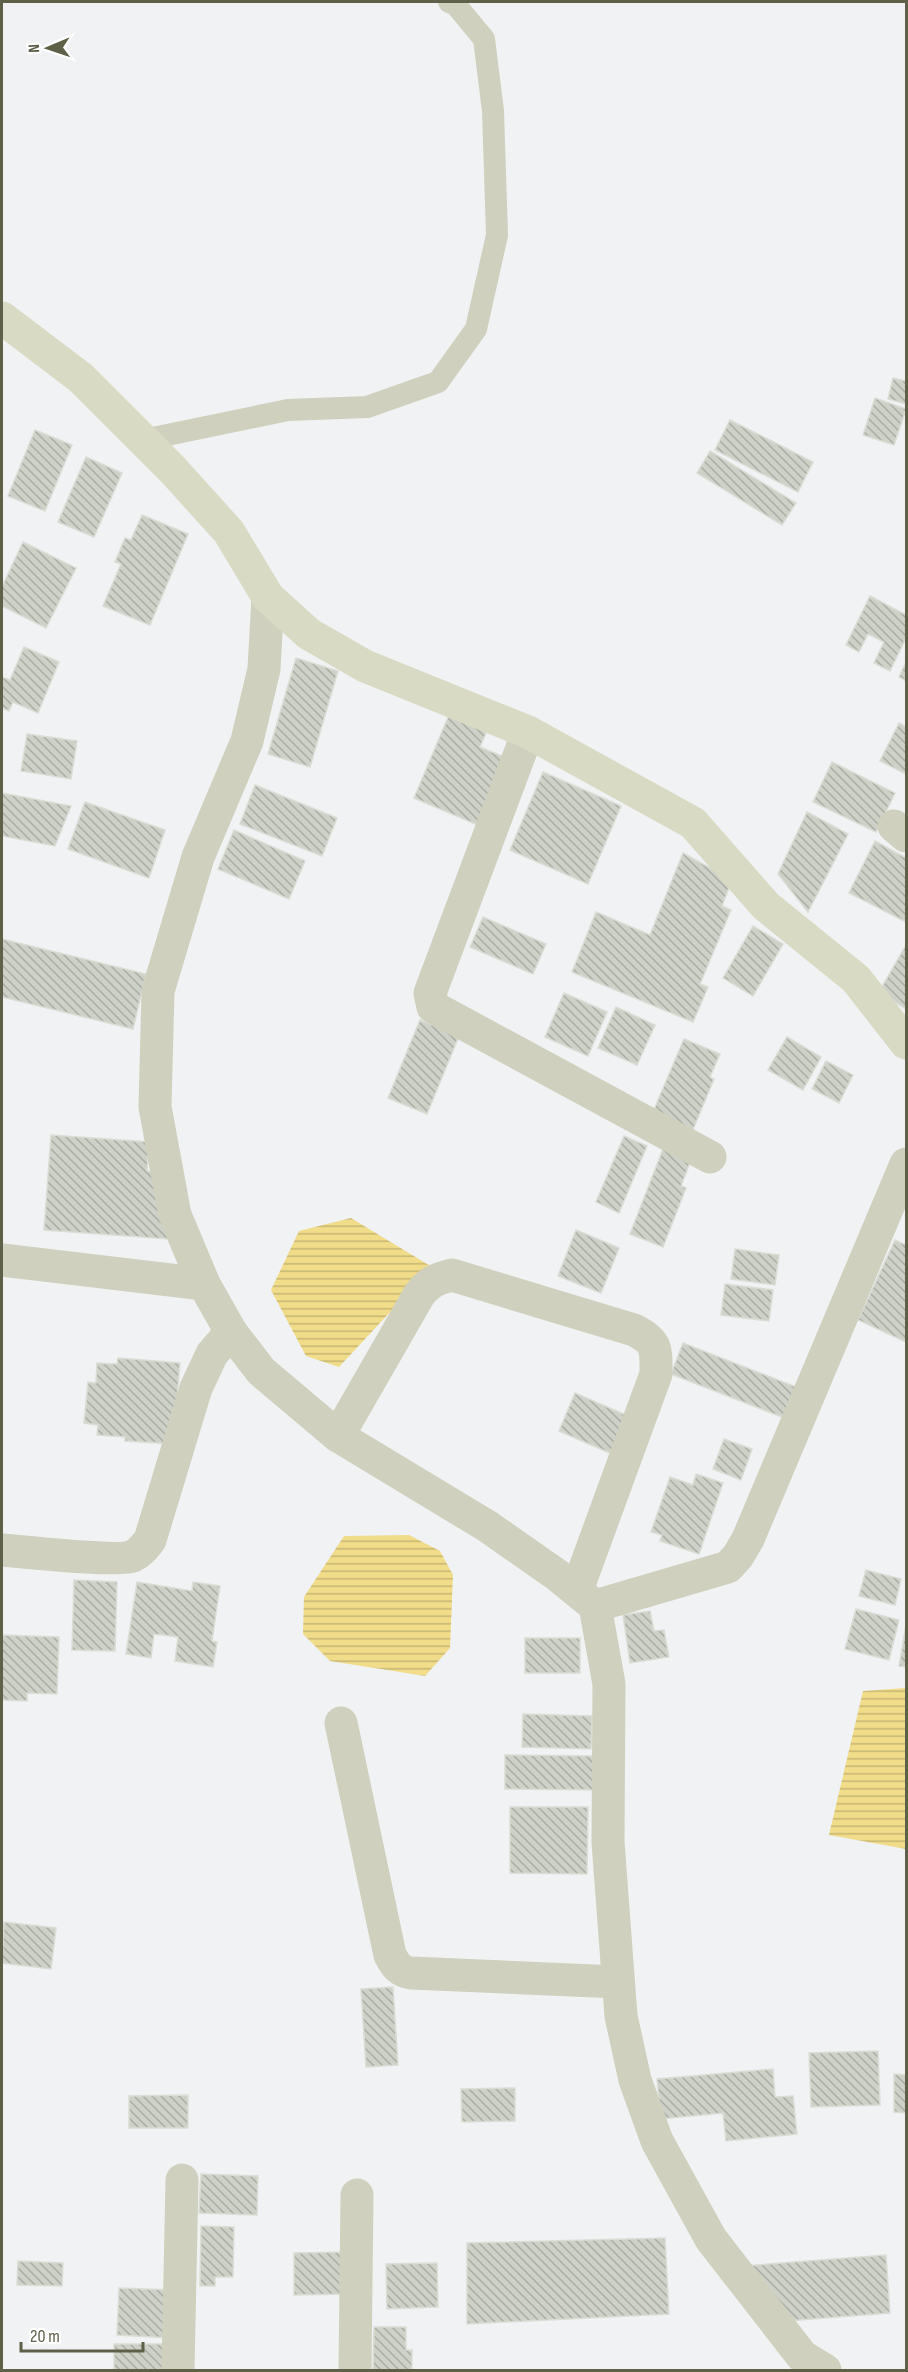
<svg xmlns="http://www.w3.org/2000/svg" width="908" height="2372" viewBox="0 0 908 2372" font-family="'Sofia Sans Condensed',sans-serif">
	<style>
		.water { fill: url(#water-rules) }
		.building { fill: url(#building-back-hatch); stroke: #daddd5; stroke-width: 1.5 }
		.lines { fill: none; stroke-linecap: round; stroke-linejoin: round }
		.lane { stroke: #cfd1be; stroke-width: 22 }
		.street { stroke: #cfd1be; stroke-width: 33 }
		.secondary { stroke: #d8dac3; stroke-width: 33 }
	</style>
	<defs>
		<pattern id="water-rules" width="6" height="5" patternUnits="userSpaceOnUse" patternTransform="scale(1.5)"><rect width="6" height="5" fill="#f1dc89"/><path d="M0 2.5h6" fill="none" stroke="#c6b672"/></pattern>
		<pattern id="building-back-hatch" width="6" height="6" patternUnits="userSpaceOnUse" patternTransform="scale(1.5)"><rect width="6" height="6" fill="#ced1c8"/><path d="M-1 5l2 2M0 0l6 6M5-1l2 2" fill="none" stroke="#aaada4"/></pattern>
	</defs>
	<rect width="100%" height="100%" fill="#f1f2f3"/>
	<!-- water -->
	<g class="water">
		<polygon points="351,1218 432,1267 339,1367 306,1356 271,1290 299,1231"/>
		<polygon points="409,1535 440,1551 453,1575 450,1648 425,1676 330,1661 303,1634 304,1597 344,1536"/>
		<polygon points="906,1688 906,1849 829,1835 863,1691"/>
	</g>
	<!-- building -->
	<g class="building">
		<polygon points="893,378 906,381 906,404 888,399"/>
		<polygon points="875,398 906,409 894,445 863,435"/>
		<polygon points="730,420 813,462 798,492 715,450"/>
		<polygon points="35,430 72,445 45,511 8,496"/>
		<polygon points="710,451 796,503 782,525 697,473"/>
		<polygon points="86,457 122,473 94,537 58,522"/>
		<polygon points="142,515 188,534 150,625 103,606 121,564 115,562 125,538 131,540"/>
		<polygon points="23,542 76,568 46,628 2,606 2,587"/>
		<polygon points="870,596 906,615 906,638 890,671 874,663 884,642 868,634 859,652 846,645"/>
		<polygon points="24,647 59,662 38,713 13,702 9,711 2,708 2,677 10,680"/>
		<polygon points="296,658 338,671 310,767 268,754"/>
		<polygon points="906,662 906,681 899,677"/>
		<polygon points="449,715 487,731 480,747 509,759 480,826 414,798"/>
		<polygon points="899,723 906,727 906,774 880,761"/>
		<polygon points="27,734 77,741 71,779 21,771"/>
		<polygon points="832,762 895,793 876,832 813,802"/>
		<polygon points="543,772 621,806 588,884 510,850"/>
		<polygon points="255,785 337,818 322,856 240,824"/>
		<polygon points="2,793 71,806 55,846 2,836"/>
		<polygon points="85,802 165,830 149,878 68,849"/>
		<polygon points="807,812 848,834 808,912 778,874"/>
		<polygon points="234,830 305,861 289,899 218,869"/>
		<polygon points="875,841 906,858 906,922 849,893"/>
		<polygon points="683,853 732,880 722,906 731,910 700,984 708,987 693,1022 572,972 596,912 650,935"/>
		<polygon points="483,917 546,944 533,974 470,947"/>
		<polygon points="753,926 783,944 753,996 723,978"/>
		<polygon points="2,939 146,974 133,1029 2,997"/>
		<polygon points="906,945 906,1009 879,992"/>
		<polygon points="564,993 607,1012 588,1056 545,1037"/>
		<polygon points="616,1007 655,1025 637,1065 598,1048"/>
		<polygon points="420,1020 459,1036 427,1114 388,1098"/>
		<polygon points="787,1037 821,1057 803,1090 768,1070"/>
		<polygon points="684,1039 720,1054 710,1077 714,1079 692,1132 652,1114"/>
		<polygon points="826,1061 853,1075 839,1103 812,1089"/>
		<polygon points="51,1135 149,1142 147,1171 158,1172 168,1239 44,1230"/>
		<polygon points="624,1136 647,1146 619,1213 596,1202"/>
		<polygon points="663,1149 691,1160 681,1186 686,1188 663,1247 630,1234"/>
		<polygon points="576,1230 619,1248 601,1293 558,1276"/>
		<polygon points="895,1240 906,1245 906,1342 858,1320"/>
		<polygon points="735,1249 779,1255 775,1285 731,1279"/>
		<polygon points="725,1284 773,1290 769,1321 721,1315"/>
		<polygon points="683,1343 804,1390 792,1421 671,1374"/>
		<polygon points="118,1358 180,1363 173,1444 125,1441 125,1437 97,1435 98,1425 84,1423 88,1382 96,1383 97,1363 117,1364"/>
		<polygon points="575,1393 635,1419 619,1457 559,1431"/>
		<polygon points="724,1439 752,1449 741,1480 713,1469"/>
		<polygon points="696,1474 723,1483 699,1554 660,1541 662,1535 651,1532 670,1477 693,1485"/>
		<polygon points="866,1570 901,1579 895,1605 859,1596"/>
		<polygon points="74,1580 117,1582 115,1651 72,1650"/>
		<polygon points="137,1582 192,1591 193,1582 220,1586 212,1641 217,1642 213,1667 175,1661 178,1637 154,1634 151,1658 126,1654"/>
		<polygon points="856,1609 899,1620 889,1660 845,1649"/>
		<polygon points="650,1611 654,1631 664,1630 669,1657 630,1663 623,1615"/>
		<polygon points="906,1625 906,1667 899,1666"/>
		<polygon points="2,1635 59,1637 57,1694 27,1693 27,1701 2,1700"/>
		<rect x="525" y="1638" width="55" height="35"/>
		<polygon points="523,1714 592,1716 591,1749 522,1747"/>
		<polygon points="505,1755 597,1756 596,1790 505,1789"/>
		<polygon points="510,1807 588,1807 587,1874 510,1873"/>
		<polygon points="4,1922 56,1928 51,1969 2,1963"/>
		<polygon points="393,1987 398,2065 366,2067 361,1989"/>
		<polygon points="878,2051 880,2105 811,2107 809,2053"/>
		<polygon points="773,2069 775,2097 793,2096 797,2134 726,2141 723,2113 661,2119 657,2079"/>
		<polygon points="894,2074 906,2075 906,2113 894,2112"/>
		<polygon points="515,2088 515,2121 462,2122 461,2089"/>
		<polygon points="188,2095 188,2128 129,2128 129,2096"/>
		<polygon points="201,2174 258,2176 257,2215 199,2213"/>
		<polygon points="201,2226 234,2227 233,2277 215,2277 215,2286 200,2286"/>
		<polygon points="665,2238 669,2314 467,2324 467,2243"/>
		<polygon points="345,2252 346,2294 294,2295 294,2253"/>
		<polygon points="886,2255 890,2313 787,2321 743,2266"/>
		<polygon points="18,2261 63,2263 62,2286 17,2285"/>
		<polygon points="437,2263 438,2307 387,2309 386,2264"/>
		<polygon points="119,2288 172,2290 171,2338 117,2335"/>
		<polygon points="374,2327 406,2327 406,2350 412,2350 412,2370 373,2370"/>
		<rect x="114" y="2344" width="52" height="26"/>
	</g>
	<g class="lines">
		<!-- lane -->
		<polyline class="lane" points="143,440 288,410 367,407 438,382 476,329 497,235 493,111 484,39 456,5 449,2"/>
		<!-- street -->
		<g class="street">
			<polyline points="268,597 264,669 247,741 198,857 158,991 155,1107 175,1215 204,1284 231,1332 261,1371 338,1436 487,1526 557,1575 595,1606 609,1684 608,1842 621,2016 635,2080 657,2141 711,2239 802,2356 825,2370"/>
			<polyline points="528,732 430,993 433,1007 710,1157"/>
			<polyline points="894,826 906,836"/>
			<polyline points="2,1260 204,1284"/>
			<path d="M 338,1436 L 419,1295 C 429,1282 436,1279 452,1275 L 634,1330 C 658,1342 656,1349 656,1374 L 577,1590"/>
			<path d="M 2,1550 C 23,1552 120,1562 133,1556 C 140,1553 145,1546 150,1540 L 196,1388 L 212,1354 L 231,1332"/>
			<polyline points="595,1606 728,1567 738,1556 748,1539 906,1164"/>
			<path d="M 341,1723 L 390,1955 C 396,1966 399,1971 411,1973 L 618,1982"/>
			<polyline points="178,2370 182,2180"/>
			<polyline points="355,2370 357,2195"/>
		</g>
		<!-- secondary -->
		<polyline class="secondary" points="2,318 81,378 173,470 229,532 268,597 309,634 365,666 528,732 693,823 766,906 856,979 906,1043"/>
	</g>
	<!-- border -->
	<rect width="908" height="2372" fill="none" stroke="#5e6048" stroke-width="6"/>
	<!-- north arrow -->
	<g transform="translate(48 48) rotate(268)" stroke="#ffffff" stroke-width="4.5" paint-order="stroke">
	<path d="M0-4.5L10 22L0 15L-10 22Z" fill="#5e6048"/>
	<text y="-9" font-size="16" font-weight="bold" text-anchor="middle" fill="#5e6048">N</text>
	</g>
	<!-- scale -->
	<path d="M21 2342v9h122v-9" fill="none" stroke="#5e6048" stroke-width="3"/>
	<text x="30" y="2342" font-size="18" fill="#5e6048" stroke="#ffffff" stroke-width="4.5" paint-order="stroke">20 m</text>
</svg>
